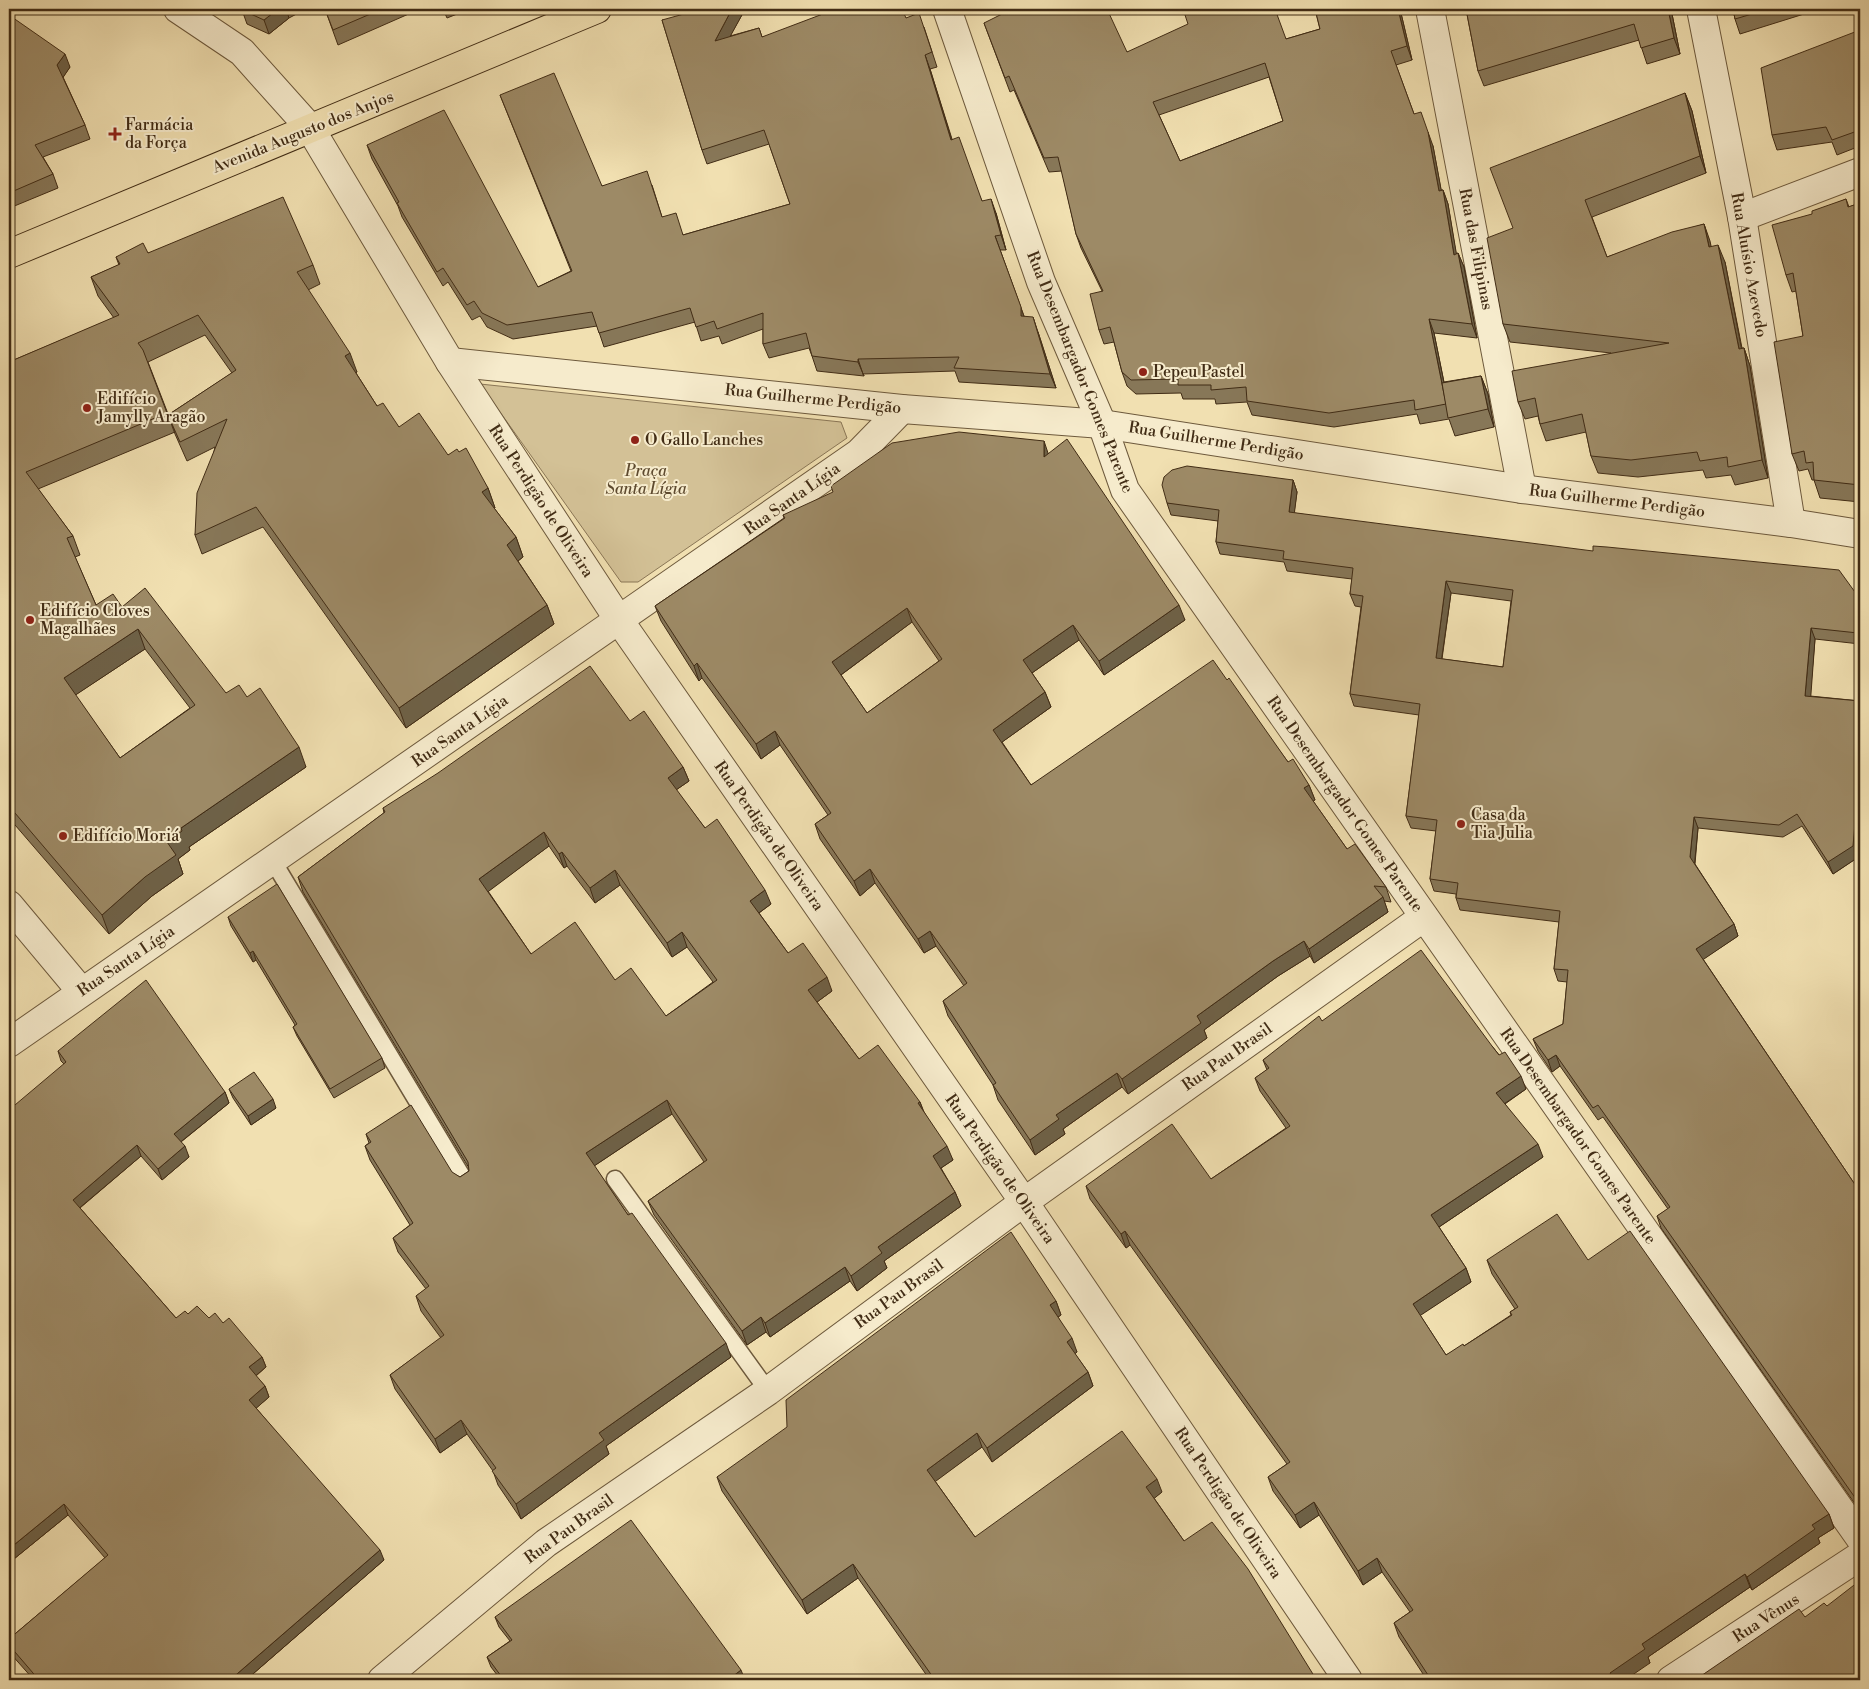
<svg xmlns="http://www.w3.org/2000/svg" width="1869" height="1689" viewBox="0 0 1869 1689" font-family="'Libre Bodoni',serif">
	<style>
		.green { fill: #d3c196; stroke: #8a7656 }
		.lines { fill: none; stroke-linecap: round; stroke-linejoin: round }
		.service-casing { stroke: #6d593c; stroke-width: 19 }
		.minor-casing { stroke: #6d593c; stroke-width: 30 }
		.primary-casing { stroke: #412c15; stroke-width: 30 }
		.service { stroke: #f6ebcc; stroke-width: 16 }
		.minor { stroke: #f6ebcc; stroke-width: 28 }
		.primary { stroke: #f1e0b1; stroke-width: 28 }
		.wall { fill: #877758; stroke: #412c15; fill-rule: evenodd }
		.shaded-wall { fill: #6e6147; stroke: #412c15 }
		.building { fill: #9d8a66; stroke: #412c15; fill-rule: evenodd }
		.poi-dot { fill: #8f2418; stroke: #f6ebcc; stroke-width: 2 }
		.labels { text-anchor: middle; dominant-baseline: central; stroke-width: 4; stroke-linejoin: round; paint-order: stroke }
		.poi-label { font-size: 16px; fill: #412c15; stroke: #f6ebcc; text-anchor: start }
		.street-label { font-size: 16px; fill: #412c15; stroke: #f6ebcc }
		.park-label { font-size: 16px; font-style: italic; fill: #5e4a2f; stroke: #f6ebcc }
	</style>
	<rect width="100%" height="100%" fill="#f1e0b1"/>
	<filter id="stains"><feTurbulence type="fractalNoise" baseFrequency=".004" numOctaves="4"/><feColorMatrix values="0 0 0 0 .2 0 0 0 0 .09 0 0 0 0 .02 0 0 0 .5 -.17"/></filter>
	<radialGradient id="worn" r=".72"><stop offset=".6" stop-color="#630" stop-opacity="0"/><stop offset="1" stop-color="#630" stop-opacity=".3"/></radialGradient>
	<!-- green -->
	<polygon class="green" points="480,384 841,422 847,438 638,582 621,582"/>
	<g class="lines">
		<!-- service casing -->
		<g class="service-casing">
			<g id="service">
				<polyline points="273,861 465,1181"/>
				<polyline points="615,1179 768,1391"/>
			</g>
		</g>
		<!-- minor casing -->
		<g class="minor-casing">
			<g id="minor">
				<polyline points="178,9 242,52 310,128 450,362 619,620 1024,1202 1348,1680"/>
				<polyline points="947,9 1041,282 1102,424 1125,490 1860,1538"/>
				<polyline points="1430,9 1522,489"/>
				<polyline points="1701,9 1742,217 1791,523"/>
				<polyline points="1742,217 1860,172"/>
				<polyline points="450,362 902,409 1102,424 1522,489 1791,523 1860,534"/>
				<polyline points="9,905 81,991"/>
				<polyline points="9,1043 859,453 902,409"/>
				<polyline points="382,1680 546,1543 768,1391 1024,1202 1424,917"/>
				<polyline points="1671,1680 1860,1556"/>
			</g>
		</g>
		<!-- primary casing -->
		<g class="primary-casing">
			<polyline id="primary" points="9,254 597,9"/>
		</g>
		<!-- service -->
		<use href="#service" class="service"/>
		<!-- minor -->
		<use href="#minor" class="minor"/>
		<!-- primary -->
		<use href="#primary" class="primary"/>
	</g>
	<!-- wall -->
	<g class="wall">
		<polygon points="242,9 306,9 289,18 269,34 247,24 242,10"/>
		<polygon points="325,9 420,9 338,45"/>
		<polygon points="443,9 470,9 447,18"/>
		<path d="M 1315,9 L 1400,9 L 1412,60 L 1396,65 L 1414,114 L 1433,146 L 1441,190 L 1443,190 L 1448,204 L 1456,254 L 1458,253 L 1464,267 L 1477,338 L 1434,333 L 1444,382 L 1481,376 L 1488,394 L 1494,427 L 1455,436 L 1449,419 L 1420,424 L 1417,414 L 1334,427 L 1252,415 L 1247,402 L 1216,404 L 1215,399 L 1183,399 L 1181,393 L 1136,394 L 1127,386 L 1122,372 L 1114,342 L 1104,344 L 1099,330 L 1102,291 L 1081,248 L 1076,234 L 1062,171 L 1049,172 L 1014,90 L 1010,92 L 984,23 L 1127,52 L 1286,39 L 1320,29 ZM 1269,77 L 1283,121 L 1180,161 L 1159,115 Z"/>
		<polygon points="1466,9 1671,9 1680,54 1647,64 1639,40 1484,86 1478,71"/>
		<polygon points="1733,9 1820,9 1740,34 1735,19"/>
		<polygon points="743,13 730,36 759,28 762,37 906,18 924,27 937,67 930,69 952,139 982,201 996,213 1006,250 1000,250 1024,316 1038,332 1056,388 959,382 955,371 863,374 864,376 817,371 812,356 809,348 769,358 763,344 763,329 722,344 719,336 701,341 695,322 604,347 597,326 513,339 487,327 480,316 472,320 448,282 443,286 402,217 398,206 372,159 367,145 538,287 571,271 500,95 602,186 652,185 662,217 683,235 790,204 769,144 707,164 702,150 662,20"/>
		<polygon points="9,15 70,67 63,77 85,125 90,139 43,157 53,174 58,188 12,207 9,200"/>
		<polygon points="1860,30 1860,146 1837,155 1832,142 1777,150 1772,135"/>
		<polygon points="1685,93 1692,111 1706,173 1592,217 1607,257 1704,224 1711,247 1725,262 1742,348 1744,348 1750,366 1768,478 1735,485 1731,475 1706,478 1703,470 1638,477 1598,473 1591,456 1586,432 1546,441 1540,424 1538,416 1525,419 1518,402 1611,353 1510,342 1503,324 1513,228"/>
		<polygon points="1846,199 1849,207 1860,203 1860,502 1820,498 1814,480 1812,480 1808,469 1799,471 1792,454 1803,336 1796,291 1792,292 1786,275 1812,214"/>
		<path d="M 148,253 L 313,265 L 320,284 L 308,290 L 357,372 L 356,373 L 377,406 L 399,427 L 448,455 L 459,452 L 488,488 L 495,508 L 494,508 L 516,537 L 523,557 L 518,561 L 547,605 L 554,624 L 406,728 L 263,527 L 202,554 L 195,535 L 215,447 L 187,461 L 175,434 L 168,415 L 232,373 L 205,335 L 148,362 L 175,432 L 38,489 L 73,536 L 80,555 L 75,557 L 96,605 L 122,607 L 226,693 L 247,697 L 306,767 L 189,847 L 190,850 L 178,859 L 183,874 L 152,896 L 109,934 L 9,818 L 9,362 L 114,318 L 98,296 L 91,277 L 119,265 L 116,257 ZM 145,649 L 190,708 L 120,758 L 75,695 Z"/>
		<path d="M 1048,454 L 1185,620 L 1104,675 L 1079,640 L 1032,673 L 1045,692 L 1051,707 L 1002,742 L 1031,785 L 1227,680 L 1288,762 L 1309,785 L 1315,800 L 1313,801 L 1347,849 L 1386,887 L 1391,902 L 1384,901 L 1388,912 L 1314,963 L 1310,956 L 1278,976 L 1204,1030 L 1207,1038 L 1128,1094 L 1122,1087 L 1063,1129 L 1065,1134 L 1035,1155 L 998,1100 L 993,1085 L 948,1016 L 943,1001 L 964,986 L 936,946 L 924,953 L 875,883 L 860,896 L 820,839 L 815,824 L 828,815 L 780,745 L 761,759 L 702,678 L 699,681 L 661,621 L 655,606 L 784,518 L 783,515 ZM 912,622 L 939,661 L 867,713 L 841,675 Z"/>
		<path d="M 1293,480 L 1297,492 L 1294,513 L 1860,599 L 1860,644 L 1815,639 L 1810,696 L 1860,701 L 1860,823 L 1857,858 L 1833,874 L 1802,826 L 1783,837 L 1698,828 L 1695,864 L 1734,924 L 1738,936 L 1703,959 L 1860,1192 L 1860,1511 L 1661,1228 L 1657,1216 L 1668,1209 L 1603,1117 L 1598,1120 L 1560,1066 L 1552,1072 L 1538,1051 L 1533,1039 L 1563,1024 L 1567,982 L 1558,981 L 1554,969 L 1559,922 L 1460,910 L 1456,898 L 1456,894 L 1434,891 L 1430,879 L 1436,831 L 1411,828 L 1406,816 L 1419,715 L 1354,706 L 1350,694 L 1361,607 L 1355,606 L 1350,594 L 1352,579 L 1287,571 L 1284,562 L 1220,554 L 1216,542 L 1218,521 L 1171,515 L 1167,503 ZM 1451,593 L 1511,601 L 1503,667 L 1442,659 Z"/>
		<path d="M 630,721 L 683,767 L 689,781 L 676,790 L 705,828 L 771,904 L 759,913 L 788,953 L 832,991 L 817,1002 L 859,1059 L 920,1102 L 924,1112 L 953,1160 L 941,1168 L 955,1192 L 961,1206 L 884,1261 L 887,1268 L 857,1291 L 850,1281 L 770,1337 L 766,1332 L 747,1345 L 654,1215 L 648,1201 L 704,1162 L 672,1114 L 594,1166 L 628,1215 L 731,1357 L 606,1446 L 609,1454 L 521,1519 L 498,1485 L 493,1471 L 467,1434 L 440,1453 L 395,1389 L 390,1375 L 441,1338 L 421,1311 L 416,1296 L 426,1289 L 398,1252 L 393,1238 L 410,1225 L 370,1160 L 365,1146 L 369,1143 L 366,1134 L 460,1177 L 469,1171 L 469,1168 L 303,892 L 298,877 L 384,813 L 383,808 ZM 549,846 L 564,868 L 567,866 L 595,903 L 620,885 L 672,957 L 687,947 L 713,982 L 666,1016 L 615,980 L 531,954 L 488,891 Z"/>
		<polygon points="228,917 382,1058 385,1068 334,1098 297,1036 293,1027 295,1025 256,960 253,962 231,926"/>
		<polygon points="1322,1021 1492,1046 1526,1089 1505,1104 1543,1157 1439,1227 1466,1268 1471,1282 1420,1315 1446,1355 1464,1346 1511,1315 1510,1312 1515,1309 1492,1274 1487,1260 1588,1260 1829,1514 1834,1528 1818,1538 1820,1543 1752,1590 1750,1587 1648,1657 1650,1663 1425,1677 1399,1637 1394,1623 1410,1612 1382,1572 1363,1585 1319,1515 1300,1528 1273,1491 1268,1477 1287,1464 1130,1245 1126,1248 1090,1199 1086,1186 1211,1179 1286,1128 1260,1091 1255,1078 1267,1070 1263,1060"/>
		<polygon points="58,1051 225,1092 229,1103 181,1142 189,1157 162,1180 141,1156 80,1208 176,1318 188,1314 209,1318 223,1323 262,1357 266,1367 256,1376 265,1386 269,1397 256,1408 384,1560 246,1680 34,1680 10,1653 9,1651 9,1639 105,1558 68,1515 9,1563 64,1064 61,1061"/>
		<polygon points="229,1089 276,1108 251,1125 233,1098"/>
		<polygon points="1056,1301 1061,1315 1058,1317 1077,1352 1075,1354 1088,1372 1093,1386 992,1462 982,1447 935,1481 975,1537 1162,1492 1154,1498 1184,1541 1316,1680 930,1680 858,1578 807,1614 722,1491 717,1477"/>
		<polygon points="495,1617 745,1680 501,1680 491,1667 487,1657 510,1641 499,1627"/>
	</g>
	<!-- shaded-wall -->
	<g class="shaded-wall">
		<polygon points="278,9 286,9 289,18 269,34 264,20"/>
		<polygon points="732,9 741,9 743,13 720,55 715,41"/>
		<polygon points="1398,9 1400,9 1412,60 1407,46"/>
		<polygon points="1668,9 1671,9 1680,54 1674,38"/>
		<polygon points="65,54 70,67 62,79 57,65"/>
		<polygon points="925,55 930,69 956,154 951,140"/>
		<polygon points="1685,93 1692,111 1706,173 1700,156"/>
		<polygon points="1428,132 1433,146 1444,205 1439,191"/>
		<polygon points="1443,190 1448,204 1459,269 1454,255"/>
		<polygon points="991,199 996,213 1006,250 1001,235"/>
		<polygon points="1704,224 1710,241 1715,265 1709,247"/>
		<polygon points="995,236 1026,322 1021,316"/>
		<polygon points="1718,245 1725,262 1745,367 1739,349"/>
		<polygon points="1458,253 1464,267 1477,338 1472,324"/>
		<polygon points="1033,317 1038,332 1056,388 1050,374"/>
		<polygon points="1429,319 1434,333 1451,418 1446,404"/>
		<polygon points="1744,348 1750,366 1768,478 1762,460"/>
		<polygon points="350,353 357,372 352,376 345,356"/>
		<polygon points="858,359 863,374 864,376 858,362"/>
		<polygon points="1481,376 1488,394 1494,427 1488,409"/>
		<polygon points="1044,441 1049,456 1044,457"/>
		<polygon points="1293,480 1297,492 1293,524 1289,512"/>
		<polygon points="488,488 495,508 489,511 482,492"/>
		<polygon points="516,537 523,557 514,564 507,545"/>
		<polygon points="1446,581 1451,593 1440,670 1436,658"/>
		<polygon points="547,605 554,624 406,728 399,708"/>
		<polygon points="1179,605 1185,620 1104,675 1099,661"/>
		<polygon points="1860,607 1860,639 1858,633"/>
		<polygon points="907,608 912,622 838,677 832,662"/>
		<polygon points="1073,625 1079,640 1029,675 1023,660"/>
		<polygon points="1811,628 1815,639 1810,707 1805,696"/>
		<polygon points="138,629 145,649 71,698 64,678"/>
		<polygon points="697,663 702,678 699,681 694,666"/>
		<polygon points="1045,692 1051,707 998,745 993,730"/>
		<polygon points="775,731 780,745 761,759 756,744"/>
		<polygon points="299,747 306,767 189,847 190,850 178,859 183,874 152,896 109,934 102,915 145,877 167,842 181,828"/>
		<polygon points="683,767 689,781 673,792 668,778"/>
		<polygon points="1860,767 1860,823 1857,858 1833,874 1828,862"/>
		<polygon points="1309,785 1315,800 1310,803 1304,788"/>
		<polygon points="1694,817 1698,828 1694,869 1690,857"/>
		<polygon points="544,832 549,846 485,894 479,879"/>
		<polygon points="562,852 567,866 564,868 559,854"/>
		<polygon points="870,869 875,883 860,896 854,881"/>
		<polygon points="615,870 620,885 595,903 590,888"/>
		<polygon points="765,890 771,904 756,915 750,901"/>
		<polygon points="1383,897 1388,912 1314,963 1309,949"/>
		<polygon points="1734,924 1738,936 1701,961 1696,949"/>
		<polygon points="930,931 936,946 924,953 918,939"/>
		<polygon points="682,932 687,947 672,957 667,943"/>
		<polygon points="1304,941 1310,956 1278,976 1204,1030 1207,1038 1128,1094 1122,1079 1197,1016 1273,961"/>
		<polygon points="253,951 256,960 253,962 250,953"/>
		<polygon points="9,966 10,966 14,977 9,980"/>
		<polygon points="827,977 832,991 813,1005 808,990"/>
		<polygon points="1556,1055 1560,1066 1552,1072 1548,1060"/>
		<polygon points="1117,1073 1122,1087 1063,1129 1065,1134 1035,1155 1030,1140 1056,1115"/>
		<polygon points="1521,1076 1526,1089 1501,1106 1496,1093"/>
		<polygon points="225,1092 229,1103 178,1144 174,1134"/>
		<polygon points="273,1099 276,1108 251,1125 248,1116"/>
		<polygon points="667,1100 672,1114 591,1168 586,1153"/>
		<polygon points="920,1102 925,1116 918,1103"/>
		<polygon points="1538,1144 1543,1157 1436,1229 1431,1215"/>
		<polygon points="137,1145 141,1156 77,1210 73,1200"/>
		<polygon points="185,1146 189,1157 162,1180 158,1169"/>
		<polygon points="947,1146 953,1160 938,1170 933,1156"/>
		<polygon points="955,1192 961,1206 884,1261 887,1268 857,1291 851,1276 878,1247"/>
		<polygon points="1125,1231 1130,1245 1126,1248 1121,1234"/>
		<polygon points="845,1267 850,1281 770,1337 765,1323"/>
		<polygon points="1466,1268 1471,1282 1418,1317 1413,1304"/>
		<polygon points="1056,1301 1061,1315 1055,1319 1050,1305"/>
		<polygon points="761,1317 766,1332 747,1345 742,1331"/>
		<polygon points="1072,1338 1077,1352 1072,1356 1067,1342"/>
		<polygon points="726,1343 731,1357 606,1446 609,1454 521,1519 516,1504 599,1433"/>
		<polygon points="262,1357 266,1367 253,1378 249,1367"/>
		<polygon points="1088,1372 1093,1386 992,1462 987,1448"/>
		<polygon points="265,1386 269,1397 253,1411 249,1400"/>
		<polygon points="461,1420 467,1434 440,1453 435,1439"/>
		<polygon points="977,1433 982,1447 932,1484 927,1470"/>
		<polygon points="1157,1479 1162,1492 1151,1501 1146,1487"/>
		<polygon points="1860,1496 1860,1511 1856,1499"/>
		<polygon points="1314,1502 1319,1515 1300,1528 1295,1515"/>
		<polygon points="64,1504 68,1515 9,1563 9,1549"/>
		<polygon points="1829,1514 1834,1528 1818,1538 1820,1543 1752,1590 1747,1577 1812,1525"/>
		<polygon points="380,1550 384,1560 246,1680 230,1680"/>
		<polygon points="1377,1558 1382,1572 1363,1585 1358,1571"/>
		<polygon points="853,1564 858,1578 807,1614 802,1600"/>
		<polygon points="1745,1574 1750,1587 1648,1657 1650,1663 1625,1680 1605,1680 1610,1673 1642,1644"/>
		<polygon points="741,1670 745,1680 728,1680"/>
	</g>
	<!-- building -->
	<g class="building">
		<polygon points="242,9 278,9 264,20 242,10"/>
		<polygon points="325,9 382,9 333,30"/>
		<polygon points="702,9 732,9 715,41 759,28 762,37 836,9 902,9 906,18 919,13 932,52 925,55 951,140 959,137 982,201 991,199 1001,235 995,236 1021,307 1021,316 1033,317 1050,374 954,368 959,357 858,359 858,362 812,356 806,333 763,344 763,313 717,329 714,321 696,327 690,308 599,333 592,312 507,325 482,313 474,301 467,305 443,268 437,272 397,203 399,202 367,145 444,110 538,287 572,271 500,95 554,73 602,186 647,171 662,217 676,213 683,235 790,204 764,130 702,150 662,20"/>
		<path d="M 1012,9 L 1107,9 L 1127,52 L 1188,24 L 1183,9 L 1275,9 L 1286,39 L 1320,29 L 1315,9 L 1398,9 L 1407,46 L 1391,51 L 1414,114 L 1421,112 L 1428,132 L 1439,191 L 1443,190 L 1454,255 L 1458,253 L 1472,324 L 1429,319 L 1446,404 L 1415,410 L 1414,400 L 1329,413 L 1247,401 L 1246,387 L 1211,390 L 1211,385 L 1178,385 L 1178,379 L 1131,380 L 1122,372 L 1110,327 L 1099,330 L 1090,294 L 1103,291 L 1076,234 L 1058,157 L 1044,158 L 1009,76 L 1005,78 L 984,23 ZM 1265,63 L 1283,121 L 1180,161 L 1153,102 Z"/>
		<polygon points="1466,9 1668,9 1674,38 1641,48 1634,24 1478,71"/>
		<polygon points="1733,9 1769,9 1735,19"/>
		<polygon points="9,15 65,54 57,65 85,125 35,145 53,174 9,193"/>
		<polygon points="1860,30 1860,130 1832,140 1826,127 1772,135 1761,68"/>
		<polygon points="1685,93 1700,156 1585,200 1607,257 1672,232 1704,224 1709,247 1718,245 1739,349 1744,348 1762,460 1728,467 1727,457 1700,461 1697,452 1631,460 1591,456 1582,414 1540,424 1535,398 1518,402 1512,371 1669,343 1503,324 1487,238 1513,228 1490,168"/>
		<path d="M 283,197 L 313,265 L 297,272 L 350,353 L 345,356 L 377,406 L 383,403 L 399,427 L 419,413 L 448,455 L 457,449 L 459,452 L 466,448 L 488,488 L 482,492 L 516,537 L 507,545 L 547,605 L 399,708 L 256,507 L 195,535 L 197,493 L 227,419 L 180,442 L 168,415 L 236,370 L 198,315 L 138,343 L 143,350 L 167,413 L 26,472 L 73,536 L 67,538 L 96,605 L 113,594 L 122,607 L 145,588 L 226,693 L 239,685 L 247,697 L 260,688 L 299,747 L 181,828 L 182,831 L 167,842 L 176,855 L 145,877 L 102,915 L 9,806 L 9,362 L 119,315 L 91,277 L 120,264 L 116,257 L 143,243 L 148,253 ZM 138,629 L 195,705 L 120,758 L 64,678 Z"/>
		<polygon points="1846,199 1848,207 1860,203 1860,485 1814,480 1813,462 1806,463 1804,451 1792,454 1774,342 1803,336 1793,273 1786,275 1772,225 1812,214 1812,211"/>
		<polygon points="1481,376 1488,409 1448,418 1442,383"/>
		<path d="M 959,432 L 1044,441 L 1044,457 L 1067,439 L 1179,605 L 1099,661 L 1073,625 L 1023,660 L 1045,692 L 993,730 L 1031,785 L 1213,660 L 1227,680 L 1229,678 L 1288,762 L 1293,759 L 1309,785 L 1304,788 L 1347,849 L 1355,844 L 1386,887 L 1374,886 L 1383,897 L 1309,949 L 1304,941 L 1273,961 L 1197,1016 L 1201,1023 L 1122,1079 L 1117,1073 L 1056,1115 L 1059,1119 L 1030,1140 L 993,1085 L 996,1083 L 943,1001 L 967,983 L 930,931 L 918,939 L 870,869 L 854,881 L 815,824 L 831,813 L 775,731 L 756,744 L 697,663 L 694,666 L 655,606 L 785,518 L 783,515 L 833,492 L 831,486 L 892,443 ZM 907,608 L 942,659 L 867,713 L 832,662 Z"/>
		<path d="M 1187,466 L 1293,480 L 1289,512 L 1593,551 L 1593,546 L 1607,547 L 1839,570 L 1860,599 L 1858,633 L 1811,628 L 1805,696 L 1860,701 L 1860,767 L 1853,846 L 1828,862 L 1797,814 L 1779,825 L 1694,817 L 1690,857 L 1734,924 L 1696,949 L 1860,1192 L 1860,1496 L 1856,1499 L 1657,1216 L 1670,1207 L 1598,1105 L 1593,1108 L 1556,1055 L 1548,1060 L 1533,1039 L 1563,1024 L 1568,970 L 1554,969 L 1560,911 L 1456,898 L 1458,883 L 1430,879 L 1437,820 L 1406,816 L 1420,704 L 1350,694 L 1363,596 L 1350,594 L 1353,568 L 1283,559 L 1284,551 L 1216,542 L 1219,510 L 1167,503 L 1162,485 L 1164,477 L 1172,470 ZM 1446,581 L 1513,590 L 1503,667 L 1436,658 Z"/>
		<path d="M 590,666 L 630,721 L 644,711 L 683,767 L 668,778 L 705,828 L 717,819 L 765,890 L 750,901 L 788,953 L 803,943 L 827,977 L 808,990 L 859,1059 L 878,1045 L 920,1102 L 918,1103 L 947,1146 L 933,1156 L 955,1192 L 878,1247 L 882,1253 L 851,1276 L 845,1267 L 765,1323 L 761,1317 L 742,1331 L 648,1201 L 707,1160 L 667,1100 L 586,1153 L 628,1215 L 632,1213 L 726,1343 L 599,1433 L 604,1440 L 516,1504 L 492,1471 L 496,1468 L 461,1420 L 435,1439 L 390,1375 L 444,1335 L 416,1296 L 429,1286 L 393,1238 L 413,1223 L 365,1146 L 371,1142 L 366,1134 L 411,1105 L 452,1172 L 460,1177 L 469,1171 L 468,1162 L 298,877 L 385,812 L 383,808 L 438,773 ZM 544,832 L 559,854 L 562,852 L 590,888 L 615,870 L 667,943 L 682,932 L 717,980 L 666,1016 L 631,968 L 615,980 L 575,922 L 531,954 L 479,879 Z"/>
		<polygon points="277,884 382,1058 330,1089 293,1027 297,1024 253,951 250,953 228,917"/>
		<polygon points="1421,950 1492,1046 1499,1055 1505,1052 1521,1076 1496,1093 1538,1144 1431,1215 1466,1268 1413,1304 1446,1355 1463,1344 1464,1346 1512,1315 1510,1312 1518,1307 1487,1260 1557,1214 1588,1260 1630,1231 1829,1514 1812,1525 1815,1529 1747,1577 1745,1574 1642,1644 1645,1649 1610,1673 1612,1676 1605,1680 1420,1680 1428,1675 1394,1623 1413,1610 1377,1558 1358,1571 1314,1502 1295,1515 1268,1477 1290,1462 1125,1231 1121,1234 1086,1186 1172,1124 1211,1179 1290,1126 1255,1078 1269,1068 1263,1060 1319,1016 1322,1021"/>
		<polygon points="146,980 225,1092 174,1134 185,1146 158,1169 137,1145 73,1200 176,1318 185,1311 188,1314 197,1306 209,1318 215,1313 223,1323 229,1318 262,1357 249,1367 265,1386 249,1400 380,1550 230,1680 39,1680 9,1645 9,1639 108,1555 64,1504 9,1549 9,1110 66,1062 58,1051"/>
		<polygon points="254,1072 273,1099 248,1116 229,1089"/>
		<polygon points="1011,1232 1056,1301 1050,1305 1072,1338 1067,1342 1088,1372 987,1448 977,1433 927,1470 975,1537 1122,1431 1157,1479 1146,1487 1184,1541 1212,1522 1248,1569 1316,1679 1313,1680 935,1680 853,1564 802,1600 717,1477 787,1427 786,1400"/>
		<polygon points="631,1520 741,1670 728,1680 504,1680 487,1657 512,1640 495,1617"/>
		<polygon points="1858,1582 1860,1585 1860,1680 1695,1680 1799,1609 1805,1617 1824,1603 1827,1606"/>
	</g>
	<!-- markers -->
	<g class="poi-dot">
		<path d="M112.5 126.5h5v5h5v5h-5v5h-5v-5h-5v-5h5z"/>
		<circle cx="1143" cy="372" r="5"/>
		<circle cx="87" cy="408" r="5"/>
		<circle cx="635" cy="440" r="5"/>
		<circle cx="30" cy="620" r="5"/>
		<circle cx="1461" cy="824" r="5"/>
		<circle cx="63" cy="836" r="5"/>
	</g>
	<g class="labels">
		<!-- poi labels -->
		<g class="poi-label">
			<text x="125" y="125">Farmácia<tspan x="125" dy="18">da Força</tspan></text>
			<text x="1153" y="372">Pepeu Pastel</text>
			<text x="97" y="399">Edifício<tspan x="97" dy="18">Jamylly Aragão</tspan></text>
			<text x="645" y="440">O Gallo Lanches</text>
			<text x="40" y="611">Edifício Cloves<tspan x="40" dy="18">Magalhães</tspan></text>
			<text x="1471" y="815">Casa da<tspan x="1471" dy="18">Tia Julia</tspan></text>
			<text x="73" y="836">Edifício Moriá</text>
		</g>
		<!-- street labels -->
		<g class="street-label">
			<text transform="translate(303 132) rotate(-22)">Avenida Augusto dos Anjos</text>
			<text transform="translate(1476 249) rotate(79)">Rua das Filipinas</text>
			<text transform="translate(1749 265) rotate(80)">Rua Aluísio Azevedo</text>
			<text transform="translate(1080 372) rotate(68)">Rua Desembargador Gomes Parente</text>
			<text transform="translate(813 399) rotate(6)">Rua Guilherme Perdigão</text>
			<text transform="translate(1216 441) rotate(9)">Rua Guilherme Perdigão</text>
			<text transform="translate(792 499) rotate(-35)">Rua Santa Lígia</text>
			<text transform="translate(541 501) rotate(57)">Rua Perdigão de Oliveira</text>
			<text transform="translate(1617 501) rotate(7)">Rua Guilherme Perdigão</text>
			<text transform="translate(460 731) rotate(-35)">Rua Santa Lígia</text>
			<text transform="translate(1345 804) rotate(55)">Rua Desembargador Gomes Parente</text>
			<text transform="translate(769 836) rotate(55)">Rua Perdigão de Oliveira</text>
			<text transform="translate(126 961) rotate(-34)">Rua Santa Lígia</text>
			<text transform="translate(1227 1057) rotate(-35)">Rua Pau Brasil</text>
			<text transform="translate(1578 1136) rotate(55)">Rua Desembargador Gomes Parente</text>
			<text transform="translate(1000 1169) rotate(55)">Rua Perdigão de Oliveira</text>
			<text transform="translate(899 1294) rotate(-36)">Rua Pau Brasil</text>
			<text transform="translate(1228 1503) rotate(56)">Rua Perdigão de Oliveira</text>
			<text transform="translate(569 1529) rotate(-36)">Rua Pau Brasil</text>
			<text transform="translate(1766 1618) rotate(-33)">Rua Vênus</text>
		</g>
		<!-- park labels -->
		<g class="park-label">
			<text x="646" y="471">Praça<tspan x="646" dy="18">Santa Lígia</tspan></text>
		</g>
	</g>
	<!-- margin -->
	<rect width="1869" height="1689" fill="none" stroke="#f1e0b1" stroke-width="30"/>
	<rect x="10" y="10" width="1849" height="1669" fill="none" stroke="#412c15" stroke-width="2.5"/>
	<rect x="15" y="15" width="1839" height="1659" fill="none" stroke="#412c15"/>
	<rect width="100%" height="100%" filter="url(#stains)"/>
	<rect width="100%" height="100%" fill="url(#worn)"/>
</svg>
